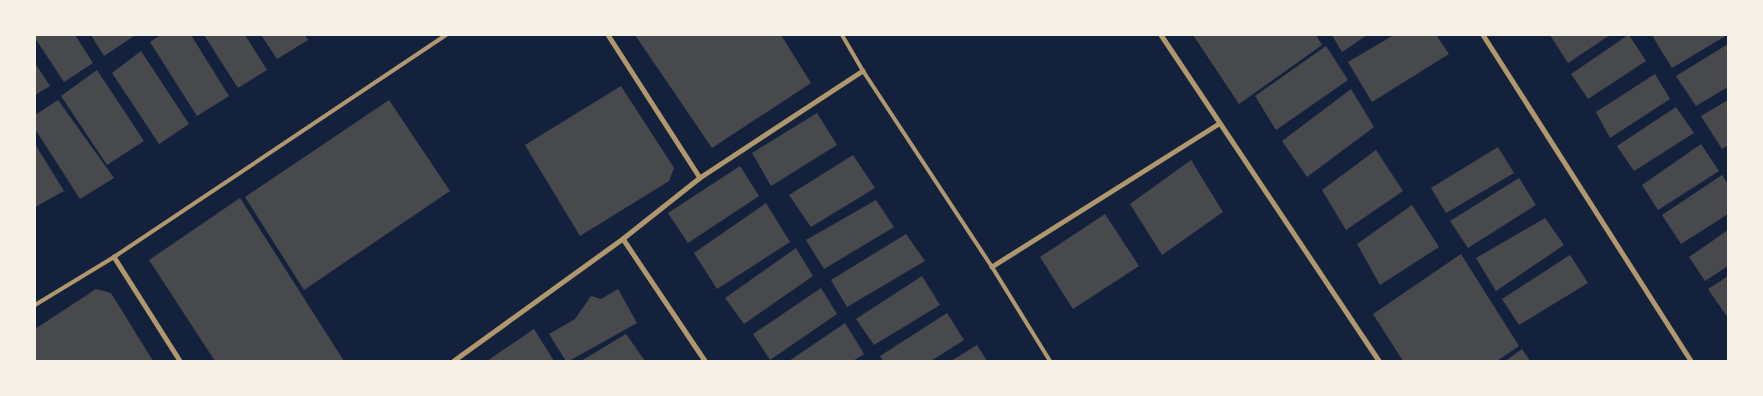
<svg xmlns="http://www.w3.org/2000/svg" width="1763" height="396" viewBox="0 0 1763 396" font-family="Signika,sans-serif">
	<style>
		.building { fill: #48494c }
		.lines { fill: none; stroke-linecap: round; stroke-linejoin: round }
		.service { stroke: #b1986c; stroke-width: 4 }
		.minor { stroke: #b1986c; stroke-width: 5 }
	</style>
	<rect width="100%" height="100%" fill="#14213d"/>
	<!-- building -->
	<g class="building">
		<polygon points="35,35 75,35 93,63 64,82 35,38"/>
		<polygon points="91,35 133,35 134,36 104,56"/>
		<polygon points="161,35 191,35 229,96 197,116 150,42"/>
		<polygon points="204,35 245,35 267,70 238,88"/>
		<polygon points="261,35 305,35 308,40 277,59"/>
		<polygon points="635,35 781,35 811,83 712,148"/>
		<polygon points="1193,35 1316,35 1322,45 1239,104"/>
		<polygon points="1332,35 1367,35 1342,52"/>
		<polygon points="1394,35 1436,35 1449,54 1372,102 1348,62"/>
		<polygon points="1550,35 1610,35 1568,63"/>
		<polygon points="1628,35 1629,35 1646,61 1588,99 1571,74"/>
		<polygon points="1656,35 1727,35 1672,68 1653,37"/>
		<polygon points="1728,44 1728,87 1696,106 1676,76"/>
		<polygon points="1326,46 1348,80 1276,130 1255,96"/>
		<polygon points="141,51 189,124 159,144 112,73"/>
		<polygon points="35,63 50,86 35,95"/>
		<polygon points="97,70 144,141 107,165 61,96"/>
		<polygon points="1655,74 1670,99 1610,138 1596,112"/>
		<polygon points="621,86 674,168 669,181 580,236 525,145"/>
		<polygon points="1351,89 1374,127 1307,177 1282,141"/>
		<polygon points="58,100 114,178 80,199 35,129 35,115"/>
		<polygon points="389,100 450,191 304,290 245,197"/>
		<polygon points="1728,100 1728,145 1722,149 1701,116"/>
		<polygon points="1676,107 1694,133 1634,171 1617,146"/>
		<polygon points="817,113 837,145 771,186 752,153"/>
		<polygon points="35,144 64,191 35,207"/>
		<polygon points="1701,144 1719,171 1658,210 1642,185"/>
		<polygon points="1498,147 1514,173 1446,213 1431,188"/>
		<polygon points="1376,150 1403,191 1346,230 1322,190"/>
		<polygon points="853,155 875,188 811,227 789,195"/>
		<polygon points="1191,160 1223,212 1162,255 1130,204"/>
		<polygon points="740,166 759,196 688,243 668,213"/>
		<polygon points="1722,175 1728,184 1728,214 1681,244 1662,215"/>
		<polygon points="1519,178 1536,205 1468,248 1450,221"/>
		<polygon points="240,198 344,361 215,361 149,260"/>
		<polygon points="876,200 894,227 824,269 806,240"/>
		<polygon points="766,203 790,242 717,289 694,253"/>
		<polygon points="1412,205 1439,247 1380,285 1357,244"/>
		<polygon points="1105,214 1139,266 1073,309 1040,257"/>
		<polygon points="1545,218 1564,245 1496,291 1476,258"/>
		<polygon points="1728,230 1728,266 1705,281 1689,257"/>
		<polygon points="906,234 925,261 847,307 831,280"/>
		<polygon points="796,248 813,276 744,324 725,298"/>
		<polygon points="1461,254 1519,346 1497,361 1403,361 1373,314"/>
		<polygon points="1570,255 1588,283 1519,325 1502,299"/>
		<polygon points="922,276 940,305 874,345 856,319"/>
		<polygon points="1728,276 1728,318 1708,289"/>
		<polygon points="821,288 837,314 770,360 753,334"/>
		<polygon points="96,289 111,293 153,361 35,361 35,329"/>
		<polygon points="618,289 637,323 569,361 566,361 549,334 575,319 591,296 601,299"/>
		<polygon points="947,313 964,340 931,361 883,361 880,356"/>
		<polygon points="845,323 864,354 853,361 789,361"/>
		<polygon points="534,329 554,361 487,361"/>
		<polygon points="626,334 645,361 581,361"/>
		<polygon points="977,345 987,361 951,361"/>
		<polygon points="1522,349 1530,361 1505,361"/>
	</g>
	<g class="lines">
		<!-- service -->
		<g class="service">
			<polyline points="842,35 863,71 992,267 1050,361"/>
			<polyline points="35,305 114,257 446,35"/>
		</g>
		<!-- minor -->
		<g class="minor">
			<polyline points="608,35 700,178"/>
			<polyline points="1161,35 1379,361"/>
			<polyline points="1483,35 1691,361"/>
			<polyline points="623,239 705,361"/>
			<polyline points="114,257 180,361"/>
			<polyline points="992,267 1219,124"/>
			<polyline points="454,361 623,239 700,178 863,71"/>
		</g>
	</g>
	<!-- border -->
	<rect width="1763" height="396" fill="none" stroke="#f6f1e7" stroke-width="72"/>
</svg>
